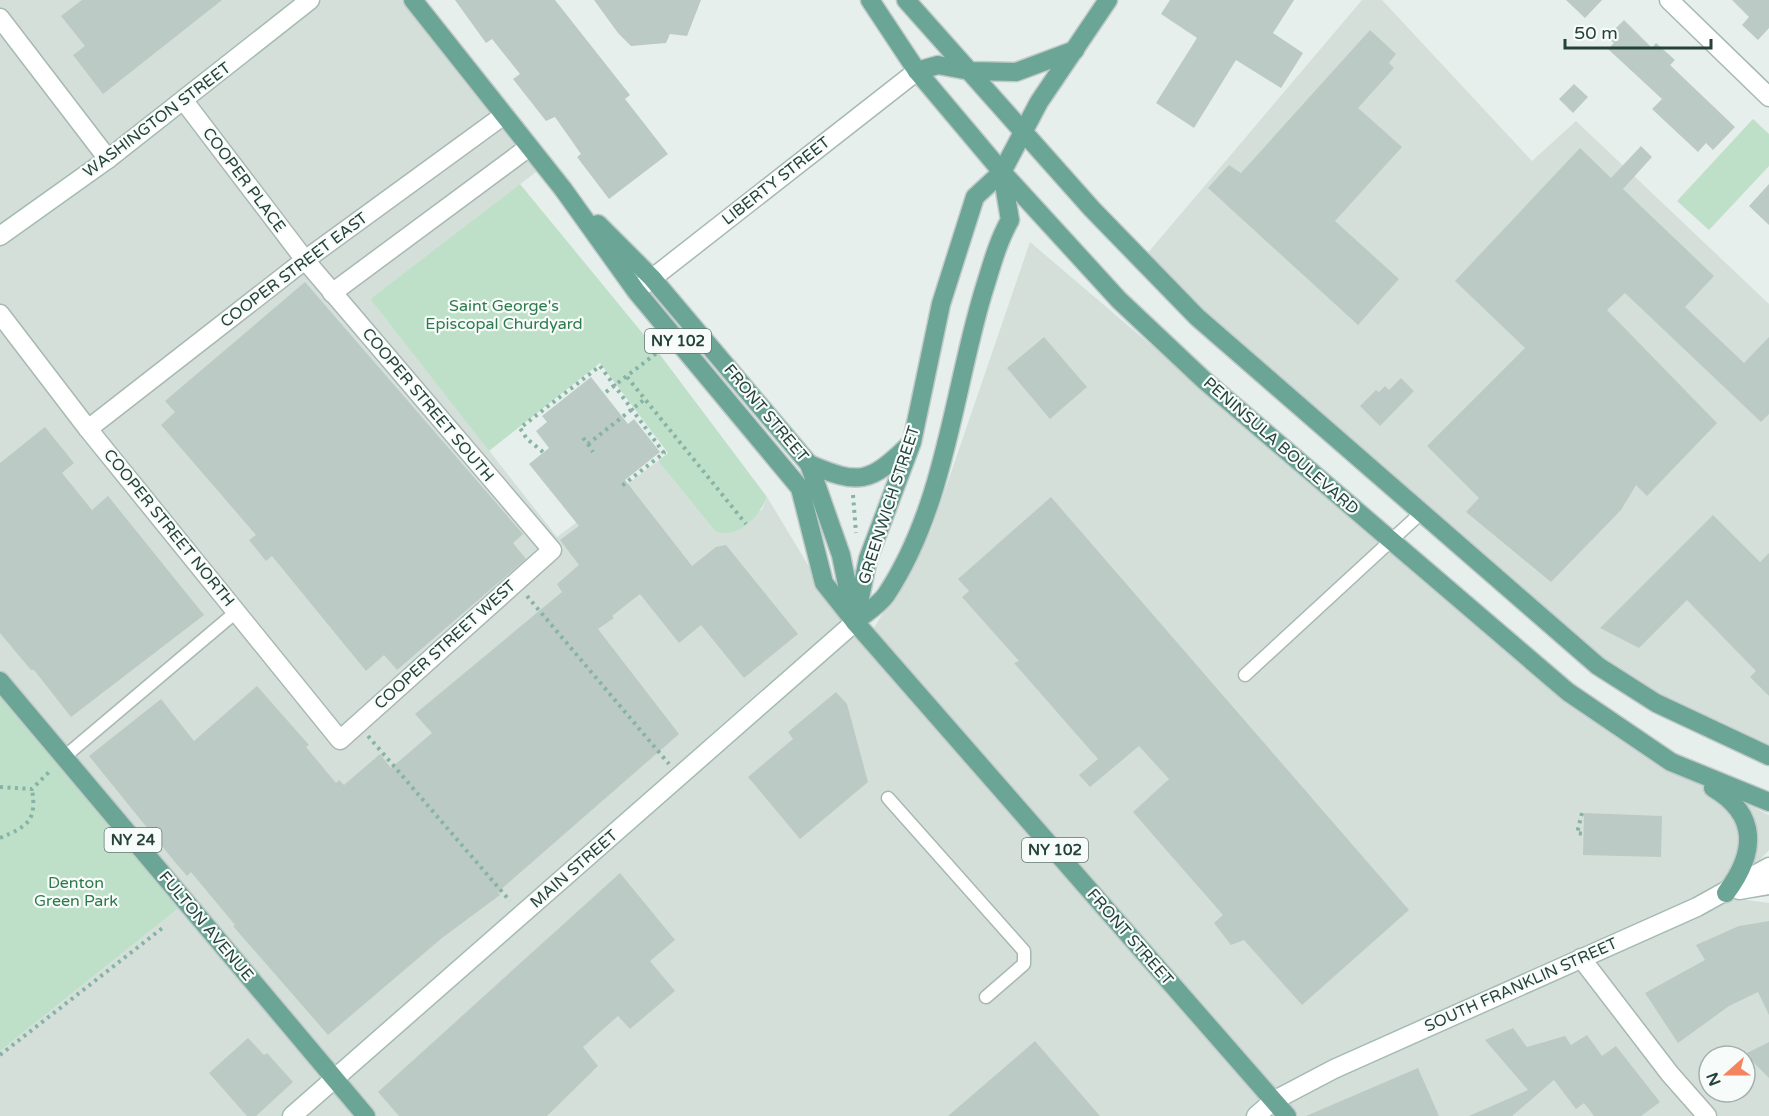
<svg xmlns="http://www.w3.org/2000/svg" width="1769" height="1116" viewBox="0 0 1769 1116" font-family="'Varela Round',sans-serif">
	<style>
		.built { fill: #d4dfda; fill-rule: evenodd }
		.green { fill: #bfe0c8 }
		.building { fill: #bbcac4 }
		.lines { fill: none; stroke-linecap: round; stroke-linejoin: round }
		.lane-casing { stroke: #a8b8b2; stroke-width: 15 }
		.street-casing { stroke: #a8b8b2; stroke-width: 21 }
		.secondary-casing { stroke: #a4bbb3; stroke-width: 21 }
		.primary-casing { stroke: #c2cac8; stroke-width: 21 }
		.path { stroke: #86b3a5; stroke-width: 4; stroke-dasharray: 3 4.5; stroke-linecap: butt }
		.lane { stroke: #fff; stroke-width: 12 }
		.street { stroke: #fff; stroke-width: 18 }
		.secondary { stroke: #fff; stroke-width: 18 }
		.primary { stroke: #6aa596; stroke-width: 18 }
		.labels { text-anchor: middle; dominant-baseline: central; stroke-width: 4.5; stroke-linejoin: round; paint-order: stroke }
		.shield { fill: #f7fbf9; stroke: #637a73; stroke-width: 1.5 }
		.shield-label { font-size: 15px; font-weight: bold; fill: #24423a }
		.street-label { font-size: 16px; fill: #24423a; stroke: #f7fbf9 }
		.park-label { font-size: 16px; fill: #2d7a4b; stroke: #f7fbf9 }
	</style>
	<rect width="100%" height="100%" fill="#e6efeb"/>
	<!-- built -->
	<g class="built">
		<path d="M 0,0 L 413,0 L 544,166 L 370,299 L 557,537 L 658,461 L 715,531 L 762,510 L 767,497 L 819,583 L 871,633 L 931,531 L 1030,242 L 1298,470 L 1663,763 L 1769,815 L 1769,850 L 1726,897 L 1769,903 L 1769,1116 L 0,1116 L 0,1051 L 185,903 L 0,679 ZM 1709,1056 L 1745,1056 L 1745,1092 L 1709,1092 Z"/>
		<polygon points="1362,0 1382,0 1532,161 1576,121 1769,304 1769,750 1651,695 1604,663 1208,318 1146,255"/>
	</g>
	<!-- green -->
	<g class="green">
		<polygon points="1753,119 1769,134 1769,166 1709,230 1677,201"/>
		<path d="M 520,184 L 658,352 L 767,497 C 759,517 738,540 715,531 L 658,461 L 668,453 L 600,363 L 489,451 L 370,299 Z"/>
		<polygon points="0,679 185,903 0,1051"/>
	</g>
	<!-- building -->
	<g class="building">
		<polygon points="82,0 222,0 103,94 73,55 85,46 61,16"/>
		<polygon points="455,0 555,0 630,95 625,99 668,154 609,199 577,157 581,154 555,117 546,121 513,79 520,74 492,39 486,43"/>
		<polygon points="594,0 701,0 687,36 670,34 666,43 631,46 618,33"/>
		<polygon points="1170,0 1294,0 1273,33 1303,53 1281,88 1236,60 1194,128 1156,103 1197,38 1161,14"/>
		<polygon points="1566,0 1602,0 1585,18"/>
		<polygon points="1732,0 1769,0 1769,28 1758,40 1742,25 1749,17"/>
		<polygon points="1624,20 1652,48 1656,43 1675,60 1670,65 1735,127 1713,150 1706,143 1698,152 1652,109 1662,99 1608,49 1614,43 1607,37"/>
		<polygon points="1370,30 1396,54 1389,63 1394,68 1358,108 1402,147 1335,221 1399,279 1358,325 1208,188 1229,165 1241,173"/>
		<polygon points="1574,84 1588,97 1573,113 1559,99"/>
		<polygon points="1641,146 1652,157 1623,189 1714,276 1685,307 1744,363 1769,337 1769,414 1761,422 1625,293 1607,310 1717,423 1647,496 1636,485 1621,510 1551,582 1466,512 1479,498 1427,446 1525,348 1455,281 1580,148 1611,178"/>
		<polygon points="1769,184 1769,225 1749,206"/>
		<polygon points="305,282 523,534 513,543 526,559 397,670 384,655 366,671 272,556 266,561 249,540 256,535 161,425 175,412 165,401"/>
		<polygon points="1044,337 1087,387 1050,419 1007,368"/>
		<polygon points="591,377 628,424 634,419 660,452 625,480 692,566 716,547 726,545 798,634 744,678 701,625 679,643 640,594 612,616 614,618 598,629 679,734 498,892 500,895 442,938 328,1035 233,926 235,925 191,872 187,876 174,861 89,756 161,699 194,741 257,686 309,745 306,747 336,783 339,780 344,785 380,754 391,768 432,733 415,714 562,592 557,584 579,565 560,540 579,526 529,464 549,448 536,431 547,422 542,416"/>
		<polygon points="1401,378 1414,391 1380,426 1360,406 1376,390 1379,392 1385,386 1389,390"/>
		<polygon points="45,427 74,463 62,473 92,510 108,496 204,615 71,717 34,670 31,670 0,633 0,463"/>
		<polygon points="1051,497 1409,910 1302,1005 1244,940 1231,945 1214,923 1223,915 1133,812 1169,779 1139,746 1090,787 1079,775 1098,759 1014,663 1019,661 962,597 969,591 958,579"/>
		<polygon points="1713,515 1760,562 1769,553 1769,696 1750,677 1756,671 1687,600 1639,648 1600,628"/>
		<polygon points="836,692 847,704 868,782 800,839 748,777 793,739 788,732"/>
		<polygon points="1584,813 1662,816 1661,857 1583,855"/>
		<polygon points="620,873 675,940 650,961 675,991 630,1029 618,1016 583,1047 598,1066 547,1116 399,1116 378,1092"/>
		<polygon points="1769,921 1769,1015 1758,992 1729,1006 1678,1043 1645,993 1705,960 1696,945 1739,926"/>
		<polygon points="1513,1028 1527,1047 1565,1036 1571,1045 1587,1035 1602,1056 1616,1046 1660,1102 1641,1116 1594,1116 1584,1103 1576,1109 1554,1080 1512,1116 1469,1116 1528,1090 1485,1040"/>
		<polygon points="248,1038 264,1055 267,1053 293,1082 256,1116 247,1116 209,1073"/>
		<polygon points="1035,1041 1100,1116 948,1116"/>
		<polygon points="1769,1042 1769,1078 1745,1054"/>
		<polygon points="1418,1068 1439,1116 1306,1116"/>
	</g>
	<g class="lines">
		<!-- lane casing -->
		<g class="lane-casing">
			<g id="lane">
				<polyline points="1245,675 1422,512"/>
				<polyline points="63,758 236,612"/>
				<polyline points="888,798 1024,951 1024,964 986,997"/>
			</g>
		</g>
		<!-- street casing -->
		<g class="street-casing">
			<g id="street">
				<polyline points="1669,0 1769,97"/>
				<polyline points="0,18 108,159"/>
				<polyline points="636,291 917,71"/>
				<polyline points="332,293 529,147"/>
				<polyline points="0,314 88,429 340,740 552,550 305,260 184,101"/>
				<polyline points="88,429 305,260 504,115"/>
				<polyline points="1581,958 1670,1074 1707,1116"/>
			</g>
		</g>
		<!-- secondary casing -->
		<g class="secondary-casing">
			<g id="secondary">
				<polyline points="0,236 108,159 310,0"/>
				<polyline points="1739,890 1769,885"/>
				<polyline points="292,1116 855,622"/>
				<polyline points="1256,1116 1273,1101 1334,1069 1697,907 1769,867"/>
			</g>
		</g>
		<!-- primary casing -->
		<g class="primary-casing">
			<g id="primary">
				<polyline points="413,0 563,189 636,291 800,488 824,583 855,622 1287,1116"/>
				<polyline points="870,0 917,71 1002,172 1119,300 1205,381 1568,692 1671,762 1769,802"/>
				<polyline points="906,0 1092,209 1197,317 1598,666 1656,703 1769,756"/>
				<polyline points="917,71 938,65 970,71 1016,72 1075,50"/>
				<polyline points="598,224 652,278 809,464 841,555 853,614"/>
				<path d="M 809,464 C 859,485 869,484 909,445"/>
				<polyline points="855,622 868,559 912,442 941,304 975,197 1002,172 1039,102 1108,0"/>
				<path d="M 855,622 C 864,614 879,605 886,595 C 945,506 953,393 983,293 C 991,268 997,243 1010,220 L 1002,172"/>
				<polyline points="0,681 366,1116"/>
				<path d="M 1713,788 C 1759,815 1756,853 1726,893"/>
			</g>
		</g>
		<!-- path -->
		<g class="path">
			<polyline points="627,377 746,524"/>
			<polyline points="606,392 658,352"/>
			<polyline points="583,438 588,444 645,399"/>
			<polyline points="588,444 593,452"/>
			<polyline points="543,452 527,439 520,428 600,366 664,453 619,488"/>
			<polyline points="853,495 856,533"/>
			<polyline points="527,596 669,764"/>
			<polyline points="368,736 510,901"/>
			<polyline points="0,787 32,789 51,770"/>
			<polyline points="1582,813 1577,833 1584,834"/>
			<path d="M 0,838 C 28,826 37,821 32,789"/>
			<polyline points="0,1055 165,926"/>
		</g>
		<!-- lane -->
		<use href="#lane" class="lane"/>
		<!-- street -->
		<use href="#street" class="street"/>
		<!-- secondary -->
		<use href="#secondary" class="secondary"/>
		<!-- primary -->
		<use href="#primary" class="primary"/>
	</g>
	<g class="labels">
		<!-- shield labels -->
		<g class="shield">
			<rect x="645" y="329" width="66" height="24" rx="4.5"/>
			<rect x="104.5" y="828" width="57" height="24" rx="4.5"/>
			<rect x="1022" y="838" width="66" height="24" rx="4.5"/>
		</g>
		<g class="shield-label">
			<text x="678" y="341">NY 102</text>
			<text x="133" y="840">NY 24</text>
			<text x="1055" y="850">NY 102</text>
		</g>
		<!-- street labels -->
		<g class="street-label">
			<text transform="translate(157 120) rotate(-37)">WASHINGTON STREET</text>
			<text transform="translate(244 180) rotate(53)">COOPER PLACE</text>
			<text transform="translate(776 181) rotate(-38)">LIBERTY STREET</text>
			<text transform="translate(294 270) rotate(-37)">COOPER STREET EAST</text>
			<text transform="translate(428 405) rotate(50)">COOPER STREET SOUTH</text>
			<text transform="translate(766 413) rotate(50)">FRONT STREET</text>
			<text transform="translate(1281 446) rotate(41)">PENINSULA BOULEVARD</text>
			<text transform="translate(889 505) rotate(-72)">GREENWICH STREET</text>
			<text transform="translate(169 528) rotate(51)">COOPER STREET NORTH</text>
			<text transform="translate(445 645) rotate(-42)">COOPER STREET WEST</text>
			<text transform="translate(574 869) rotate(-41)">MAIN STREET</text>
			<text transform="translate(206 926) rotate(50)">FULTON AVENUE</text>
			<text transform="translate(1130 937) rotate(49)">FRONT STREET</text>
			<text transform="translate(1521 985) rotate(-24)">SOUTH FRANKLIN STREET</text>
		</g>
		<!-- park labels -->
		<g class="park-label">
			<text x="504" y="306">Saint George's<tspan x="504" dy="18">Episcopal Churdyard</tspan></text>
			<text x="76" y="883">Denton<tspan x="76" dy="18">Green Park</tspan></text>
		</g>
	</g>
	<!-- north arrow -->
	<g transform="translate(1727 1074) rotate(249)"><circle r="28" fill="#f7fbf9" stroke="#a3b1ad" stroke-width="1.5"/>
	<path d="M0-4.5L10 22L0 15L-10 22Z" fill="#f4845f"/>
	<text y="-9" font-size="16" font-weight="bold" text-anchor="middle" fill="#24423a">N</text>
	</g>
	<!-- scale -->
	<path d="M1565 39v9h146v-9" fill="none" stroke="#24423a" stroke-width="3"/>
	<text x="1574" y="39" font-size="18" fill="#24423a" stroke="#f7fbf9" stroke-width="4.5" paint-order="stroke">50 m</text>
</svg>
